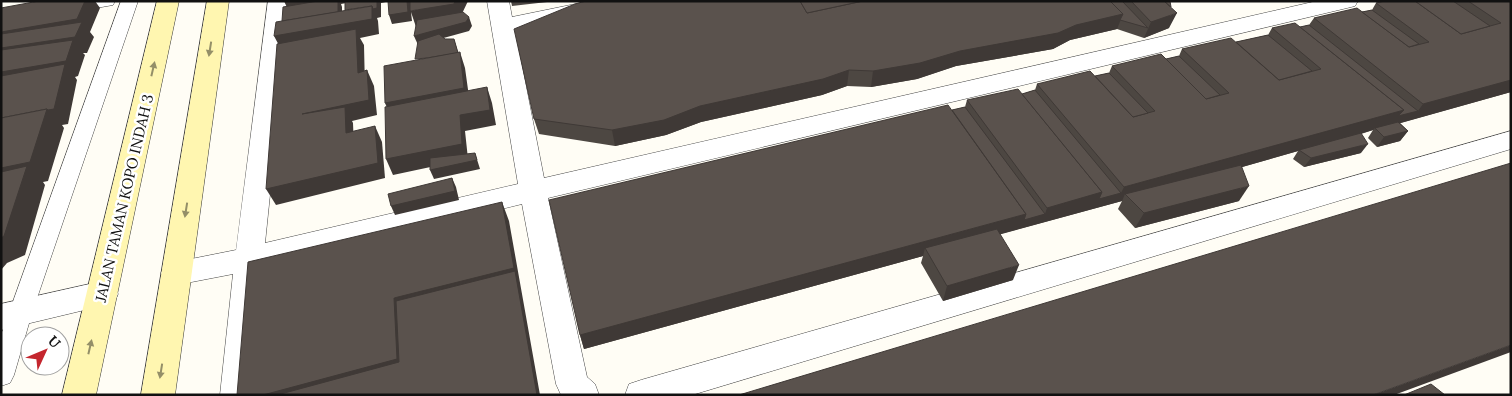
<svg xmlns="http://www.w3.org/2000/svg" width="1512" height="396" viewBox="0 0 1512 396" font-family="Lora,serif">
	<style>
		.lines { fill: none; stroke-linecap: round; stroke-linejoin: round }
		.service-casing { stroke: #444; stroke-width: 1 }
		.minor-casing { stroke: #444; stroke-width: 1 }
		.secondary-casing { stroke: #333; stroke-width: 1 }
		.service { fill: #fff; fill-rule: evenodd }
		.minor { fill: #fff; fill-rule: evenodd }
		.secondary { fill: #fff6b0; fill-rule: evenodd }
		.wall { fill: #4d4742 }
		.shaded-wall { fill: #3f3936 }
		.building { fill: #5a524d; stroke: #3f3936 }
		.oneway { fill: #948f68 }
		.labels { text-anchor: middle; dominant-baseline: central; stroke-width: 5; stroke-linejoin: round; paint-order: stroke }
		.street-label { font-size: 15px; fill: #111; stroke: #fff }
	</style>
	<rect width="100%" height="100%" fill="#fffdf5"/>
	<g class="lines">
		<!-- service casing -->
		<g class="service-casing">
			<g id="service">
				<polygon points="77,1 115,1 113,5 68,13 62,12 60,8 62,4"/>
				<polygon points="121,1 138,1 32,313 14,375 10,383 1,386 1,335"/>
			</g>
		</g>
		<!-- minor casing -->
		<g class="minor-casing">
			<g id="minor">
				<polygon points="268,1 290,1 265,243 518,184 487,1 509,1 512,17 590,1 634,1 631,6 623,8 515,30 544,178 1317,1 1358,1 1355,6 1347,8 548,198 587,377 595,384 599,395 561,395 556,384 522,204 263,267 254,395 220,395 233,274 176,285 166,282 161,273 166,264 236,250"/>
				<polygon points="1511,131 1511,149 692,395 625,395 629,384 641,380"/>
				<polygon points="103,281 114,285 118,294 114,303 1,330 1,304"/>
			</g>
		</g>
		<!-- secondary casing -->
		<g class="secondary-casing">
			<g id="secondary">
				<polygon points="157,1 179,1 96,395 62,395"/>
				<polygon points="207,1 229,1 175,395 141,395"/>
			</g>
		</g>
		<!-- service -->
		<use href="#service" class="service"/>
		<!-- minor -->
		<use href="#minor" class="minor"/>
		<!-- secondary -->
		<use href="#secondary" class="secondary"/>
	</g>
	<!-- wall -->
	<g class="wall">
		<polygon points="511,1 556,1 512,6"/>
		<polygon points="586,1 1170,1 1169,28 1144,38 1117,29 1070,40 1053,49 956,66 917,79 871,87 847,86 822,95 701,122 666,135 615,146 539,134 534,119"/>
		<polygon points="1385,1 1511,1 1511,92 1400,123 1408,131 1400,141 1377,147 1368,138 1373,130 1361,134 1361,153 1304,167 1293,159 1298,151 1242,167 1239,201 1135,228 1118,209 1122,201 1000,234 1013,280 943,301 921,263 923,256 584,349 580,335 952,110 965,107 967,100 1022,94 1035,90 1037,84 1095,76 1109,73 1112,66 1166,59 1179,56 1182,49 1236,42 1268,35 1272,28 1300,27 1309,25 1314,18 1362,12 1372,10 1376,3"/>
	</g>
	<!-- shaded-wall -->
	<g class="shaded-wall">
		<polygon points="85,1 95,1 100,8 90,32 94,37 87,53 83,53 85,55 78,76 75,77 77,80 68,124 62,125 64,128 48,181 43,182 45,185 25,255 7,263 1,270 1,168 47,109 54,109 1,91 1,32"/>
		<polygon points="284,1 358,1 341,4 342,7 342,23 290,14"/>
		<polygon points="377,1 390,1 381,3 381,17 377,18 378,21 379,34 360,38 364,45 365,89 282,51 274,36 372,6"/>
		<polygon points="407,1 410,1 411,11 455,1 468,1 459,20 416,27 411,12 412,21 392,24 389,15"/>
		<polygon points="1177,13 1169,28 1144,38 1151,22"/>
		<polygon points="1123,14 1117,29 1070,40 1053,49 956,66 917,79 871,87 873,71"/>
		<polygon points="469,17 472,26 469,31 418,45 414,36"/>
		<polygon points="454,39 461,62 460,52 465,68 470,104 392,119 385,103"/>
		<polygon points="367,70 374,86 377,115 352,121 353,123 354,149 302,114"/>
		<polygon points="849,70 847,86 822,95 701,122 666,135 615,146 612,130 700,106"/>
		<polygon points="1511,80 1511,92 1376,130 1375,128 1373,130 1301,151 1299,150 1298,151 1130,199 1125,194 1122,201 929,254 925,248 923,256 584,349 580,335 1026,214 1045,214 1047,208 1102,192 1121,193 1124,187 1404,110 1418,111 1423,104"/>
		<polygon points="487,87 492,103 496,125 465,131 468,159 393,175 386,159 460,115"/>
		<polygon points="375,126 382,142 385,178 276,205 266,189"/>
		<polygon points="1408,131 1400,141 1377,147 1384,137"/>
		<polygon points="1368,144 1361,153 1304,167 1311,158"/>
		<polygon points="475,153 480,169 434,179 430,170"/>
		<polygon points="452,178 456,187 459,200 395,215 391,206"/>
		<polygon points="1249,186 1239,201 1135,228 1144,213"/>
		<polygon points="502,202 509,221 540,395 408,376 338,395 263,395 394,298"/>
		<polygon points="1019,265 1013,280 943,301 947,286"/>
		<polygon points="1511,345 1511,352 1394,395 1373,395"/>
	</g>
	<!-- building -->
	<g class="building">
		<polygon points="39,1 85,1 77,19 1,32 1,8"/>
		<polygon points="318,1 338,1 338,12 282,21 283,7"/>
		<polygon points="345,1 377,1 377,8 373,9 372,6 345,10"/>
		<polygon points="388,1 407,1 408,12 389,15"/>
		<polygon points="410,1 455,1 454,4 410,11"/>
		<polygon points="586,1 800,1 807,13 863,1 1110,1 1123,14 1076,25 1058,33 960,51 920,63 873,71 849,70 823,79 700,106 664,120 612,130 534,119 514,29 575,4"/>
		<polygon points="800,1 863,1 807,13"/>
		<polygon points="1110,1 1122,1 1148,28 1120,20 1123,14"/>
		<polygon points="1131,1 1164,1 1177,13 1151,22"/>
		<polygon points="1164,1 1170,1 1171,7"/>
		<polygon points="1385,1 1415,1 1461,34 1501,23 1468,1 1511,1 1511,80 1423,104 1314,18 1357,8 1409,47 1429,42 1376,3"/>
		<polygon points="1415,1 1453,1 1490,26 1461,34"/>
		<polygon points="372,6 372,19 274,36 276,22"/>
		<polygon points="1372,10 1419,44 1409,47 1362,12"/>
		<polygon points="463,12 469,17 466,22 414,36 417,20"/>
		<polygon points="82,22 75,37 1,48 1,34"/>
		<polygon points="1295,23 1404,110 1124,187 1037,84 1090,71 1133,117 1155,111 1112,66 1161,54 1206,99 1229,93 1182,49 1231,38 1279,80 1321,69 1272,28"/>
		<polygon points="1309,25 1418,111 1398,116 1404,110 1300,27"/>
		<polygon points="356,29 358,73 367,70 369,100 302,114 345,107 346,133 375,126 378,163 266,189 277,44"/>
		<polygon points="439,34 445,39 454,39 458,53 427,58 415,59 418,41"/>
		<polygon points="1268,35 1312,71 1279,80 1236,42"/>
		<polygon points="73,40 66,61 1,72 1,50"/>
		<polygon points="460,52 464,88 385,103 384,66"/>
		<polygon points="1179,56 1220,95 1206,99 1166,59"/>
		<polygon points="65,64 54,109 48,110 47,109 1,118 1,76"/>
		<polygon points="1109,73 1148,113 1133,117 1095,76"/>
		<polygon points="487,87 490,110 460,115 462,144 386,159 385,107"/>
		<polygon points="1018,89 1102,192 1047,208 967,100"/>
		<polygon points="1035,90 1121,193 1099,199 1102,192 1022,94"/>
		<polygon points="948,105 1026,214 580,335 549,200"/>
		<polygon points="965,107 1045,214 1024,220 1026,214 952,110"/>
		<polygon points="47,109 30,162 1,168 1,118"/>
		<polygon points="1398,122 1408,131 1384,137 1375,128"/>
		<polygon points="1361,133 1368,144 1311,158 1299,150"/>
		<polygon points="475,153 477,160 430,170 430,158"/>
		<polygon points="1511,163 1511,345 1373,395 739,395"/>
		<polygon points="1241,165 1249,186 1144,213 1125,194"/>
		<polygon points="27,166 4,236 1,238 1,172"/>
		<polygon points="452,178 455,191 391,206 388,194"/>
		<polygon points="502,202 514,268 394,298 397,359 263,395 237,395 248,262"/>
		<polygon points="997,229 1019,265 947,286 925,248"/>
		<polygon points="515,271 537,395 277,395 399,362 396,301"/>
		<polygon points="1431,384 1445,395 1404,395"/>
	</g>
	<!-- one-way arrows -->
	<defs><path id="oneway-solid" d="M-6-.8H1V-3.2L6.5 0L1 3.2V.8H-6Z" transform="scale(1.25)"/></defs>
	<g class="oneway">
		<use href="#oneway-solid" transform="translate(210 49) rotate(99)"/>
		<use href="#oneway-solid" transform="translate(153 69) rotate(-77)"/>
		<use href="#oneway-solid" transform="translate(186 210) rotate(99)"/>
		<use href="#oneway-solid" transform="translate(90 347) rotate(-77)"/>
		<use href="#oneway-solid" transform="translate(161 371) rotate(99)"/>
	</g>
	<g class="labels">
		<!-- street labels -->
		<g class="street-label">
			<text transform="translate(124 198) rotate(-77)">JALAN TAMAN KOPO INDAH 3</text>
		</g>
	</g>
	<!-- border -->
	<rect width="1512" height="396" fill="none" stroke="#111111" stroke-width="5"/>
	<!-- north arrow -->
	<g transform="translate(45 351) rotate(46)"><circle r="24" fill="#ffffff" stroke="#a0a0a0"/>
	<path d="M0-4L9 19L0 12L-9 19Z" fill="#c4262e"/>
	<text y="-8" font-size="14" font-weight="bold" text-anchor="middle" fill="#111111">U</text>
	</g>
</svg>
